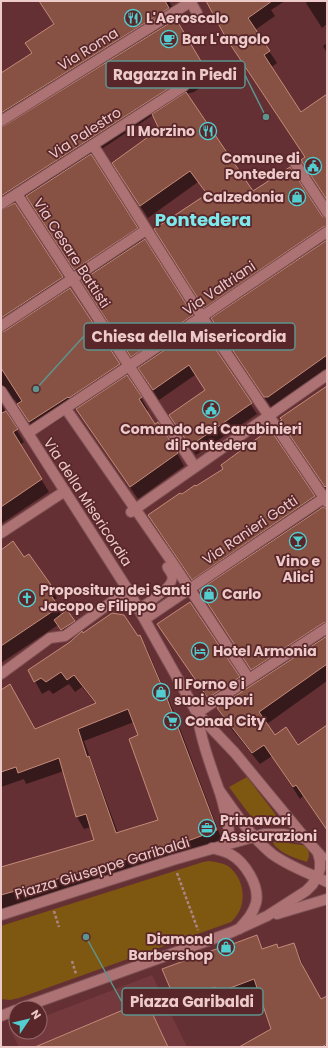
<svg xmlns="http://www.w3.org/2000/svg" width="328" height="1048" viewBox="0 0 328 1048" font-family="Poppins,sans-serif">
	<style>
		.built { fill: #74393d }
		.green { fill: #7e5811 }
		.shadow { fill: #0007; fill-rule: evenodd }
		.building { fill: #875243; stroke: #c48a79; fill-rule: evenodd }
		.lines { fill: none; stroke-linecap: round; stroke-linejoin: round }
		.lane-casing { stroke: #7c5053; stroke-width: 11 }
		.street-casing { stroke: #7c5053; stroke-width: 12 }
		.secondary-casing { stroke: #7c5053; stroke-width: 12 }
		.path { stroke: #ae8485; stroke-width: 2.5; stroke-dasharray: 3 2; stroke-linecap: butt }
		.lane { stroke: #ad7273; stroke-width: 9 }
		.street { stroke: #ad7273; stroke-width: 10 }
		.secondary { stroke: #ad7273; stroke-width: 10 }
		.labels { text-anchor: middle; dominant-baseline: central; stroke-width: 3.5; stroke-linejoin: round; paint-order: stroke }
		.poi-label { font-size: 14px; font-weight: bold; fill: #edcbcb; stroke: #592629; text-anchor: start }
		.street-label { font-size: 14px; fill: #edcbcb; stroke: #592629 }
		.district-label { font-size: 18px; font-weight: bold; fill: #7de9ec; stroke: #592629 }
		.leader { fill: none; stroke: #5d948f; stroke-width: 1.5 }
		.callout-dot { fill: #5d948f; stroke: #592629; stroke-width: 1.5 }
		.callout { fill: #592629; stroke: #5d948f; stroke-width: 1.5 }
		.callout-label { font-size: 15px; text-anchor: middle; font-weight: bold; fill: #edcbcb }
	</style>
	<rect width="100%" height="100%" fill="#653034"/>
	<!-- built -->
	<polygon class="built" points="152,975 187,1047 19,1047 10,1029 16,1027 16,1032 40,1032 40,1018"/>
	<!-- green -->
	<g class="green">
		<polygon points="247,777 283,824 258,826 229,787"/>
		<path d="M 275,841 L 308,846 L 309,856 L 307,862 C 296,858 280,854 273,843 Z"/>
		<path d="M 209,861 C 216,862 222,863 228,866 C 246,880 248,907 231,922 L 19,998 L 10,1000 L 1,999 L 1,926 L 203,862 Z"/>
	</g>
	<!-- shadow -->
	<g class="shadow">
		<polygon points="39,1 169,1 176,14 173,16 211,81 194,92 186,94 253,192 327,219 327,372 273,410 219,331 162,241 207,195 198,182 148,218 120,175 161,130 153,115 91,156 199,328 257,414 196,455 170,415 206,391 195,375 159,400 28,197 15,205 141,398 148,410 146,412 177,453 184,466 138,499 76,409 37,434 15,400 9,397 4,398 2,406 24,442 20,445 49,492 1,524 1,75 88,17 55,26"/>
		<polygon points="209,1 285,1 271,10 275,16 255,30 277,63 270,68 300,113 327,95 327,201 309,173 306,158 235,50"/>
		<polygon points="308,1 327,1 327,24 322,28 306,3"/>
		<polygon points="327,43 327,53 323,46"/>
		<polygon points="327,388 327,491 282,422"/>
		<polygon points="270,430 321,509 327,509 327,681 267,724 275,736 298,747 327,727 327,830 303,796 300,799 272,756 260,764 225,721 218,708 259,682 200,591 200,592 156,528 149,516 196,488 225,469"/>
		<polygon points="1,551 24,559 50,585 57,598 53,601 62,615 74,622 76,625 64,633 58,625 1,663"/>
		<polygon points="190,603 245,688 215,708 165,634"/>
		<path d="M 140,637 L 147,649 L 173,710 L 223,843 L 184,857 L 1,909 L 1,868 L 95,840 L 91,827 L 84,829 L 77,817 L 64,771 L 26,784 L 24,779 L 1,787 L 1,692 L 35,730 L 96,704 L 82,687 L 75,692 L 69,684 L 53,694 L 49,690 L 42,694 L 29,670 ZM 134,722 L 139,735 L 159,820 L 118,833 L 84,741 Z"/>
		<polygon points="256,937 263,950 277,945 279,949 293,944 299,954 306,974 321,1001 327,997 327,1047 241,1047 272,1029 259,990 224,1003 222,998 183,1012 177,1002 164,970"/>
		<polygon points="147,1003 168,1047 44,1047"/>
	</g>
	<!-- building -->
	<g class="building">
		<polygon points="39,1 165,1 169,8 1,113 1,73 32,53 25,43 54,24"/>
		<polygon points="206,1 272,1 248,18 270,51 264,55 301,112 327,94 327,200 301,160 305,157 226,38"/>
		<polygon points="176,19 205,68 186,80 180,81 1,196 1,127 4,126"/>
		<polygon points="186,92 253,191 290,167 322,216 327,218 327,226 323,227 204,308 154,229 207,194 190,171 140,206 112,163 159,129 152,114"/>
		<polygon points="91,154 138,228 74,270 26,196"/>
		<polygon points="15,203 63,277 1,318 1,210"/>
		<polygon points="145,239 193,315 131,357 81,281"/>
		<polygon points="327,240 327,355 268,397 264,397 211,318"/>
		<polygon points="70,288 120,364 69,398 68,397 29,422 17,404 22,401 1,368 1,332 5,331"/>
		<polygon points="200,326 252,403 190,446 169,415 205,390 189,365 153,390 138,368"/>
		<polygon points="127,375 142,397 139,399 155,424 158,422 178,453 130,487 76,409"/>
		<polygon points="327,386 327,485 325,487 280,421 282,420 280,418"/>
		<polygon points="6,411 18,429 13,432 42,479 1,507 1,412 2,413"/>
		<polygon points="270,429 315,496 192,580 148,515 180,493 182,494 195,485 196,486 223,469 221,465"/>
		<polygon points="323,507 327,509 327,622 323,623 251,670 199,590"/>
		<polygon points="13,541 24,557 29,554 51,585 46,588 59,607 1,646 1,550"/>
		<polygon points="190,602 240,677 208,698 157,624"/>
		<polygon points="67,610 75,621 61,630 54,620"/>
		<path d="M 112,613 L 124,615 L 138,636 L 140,635 L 166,696 L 217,830 L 177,845 L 1,895 L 1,867 L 94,840 L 86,814 L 76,817 L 59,758 L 18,773 L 16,767 L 1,772 L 1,690 L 10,684 L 35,729 L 96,703 L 74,675 L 67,680 L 61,672 L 46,682 L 41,678 L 34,682 L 28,670 L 70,642 L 82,631 L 83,633 ZM 128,709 L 138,735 L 129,739 L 158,820 L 116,833 L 89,756 L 87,757 L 78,729 Z"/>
		<polygon points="327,636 327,664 259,712 275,735 286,727 298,745 327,725 327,830 296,785 293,787 264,745 252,753 217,708"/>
		<polygon points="257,935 262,949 277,944 278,948 294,943 301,963 321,999 327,996 327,1044 322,1047 239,1047 271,1029 254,979 217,993 215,987 176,1002 162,969 230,944 230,945"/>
		<polygon points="142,1002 147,1002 168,1047 35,1047"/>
	</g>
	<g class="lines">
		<!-- lane casing -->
		<g class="lane-casing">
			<path id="lane" d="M 139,609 C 147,603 171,589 172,579 C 173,575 169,571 167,567"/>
		</g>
		<!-- street casing -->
		<g class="street-casing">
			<g id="street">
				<polyline points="190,1 197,13"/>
				<polyline points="1,121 192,1"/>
				<polyline points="93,145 202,317 327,502"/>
				<polyline points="293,160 327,212"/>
				<polyline points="17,194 195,467"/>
				<polyline points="1,204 184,86"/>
				<polyline points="1,326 146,230"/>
				<polyline points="1,391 128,590 197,713 235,753 305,838"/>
				<polyline points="66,409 172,562 249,679"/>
				<polyline points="28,433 129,366 327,232"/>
				<polyline points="131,512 327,375"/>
				<polyline points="1,533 65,491"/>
				<polyline points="145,619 327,496"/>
				<polyline points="1,674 50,638 65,636 128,590"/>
				<polyline points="197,713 327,628"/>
				<path d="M 197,713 C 201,740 210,764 219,790 C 225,807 228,825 231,843"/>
				<path d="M 219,790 C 235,812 251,837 272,854 C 288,866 309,873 327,882"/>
				<path d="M 212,848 C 218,850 224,851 230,854 C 245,862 260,886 256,903 C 253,914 246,921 239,929"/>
			</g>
		</g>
		<!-- secondary casing -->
		<g class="secondary-casing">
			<g id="secondary">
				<polyline points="277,914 327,899"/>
				<polyline points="1,915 173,860 264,834 283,834 305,838 322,857"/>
				<polyline points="21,1008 232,932 267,916 306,891 312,885 317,877 320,869 320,861 318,853"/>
				<polyline points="1,1016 16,1010"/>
			</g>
		</g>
		<!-- path -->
		<g class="path">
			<polyline points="177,873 198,930"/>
			<polyline points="54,911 59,927"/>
			<polyline points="72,961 76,974"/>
		</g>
		<!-- lane -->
		<use href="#lane" class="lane"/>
		<!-- street -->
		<use href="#street" class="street"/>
		<!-- secondary -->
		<use href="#secondary" class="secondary"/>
	</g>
	<!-- icons -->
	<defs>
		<g id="restaurant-ring" transform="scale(0.9)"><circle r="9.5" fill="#592629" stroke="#52cdd0" stroke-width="1.5"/><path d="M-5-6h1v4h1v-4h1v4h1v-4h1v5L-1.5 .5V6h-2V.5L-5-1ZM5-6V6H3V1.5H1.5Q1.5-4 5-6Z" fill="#52cdd0"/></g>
		<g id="cafe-ring" transform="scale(0.9)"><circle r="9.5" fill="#592629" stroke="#52cdd0" stroke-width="1.5"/><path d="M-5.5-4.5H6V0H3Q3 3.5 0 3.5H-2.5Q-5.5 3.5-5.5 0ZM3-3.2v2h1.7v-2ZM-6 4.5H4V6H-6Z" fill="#52cdd0"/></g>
		<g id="civic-ring" transform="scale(0.9)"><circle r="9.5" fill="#592629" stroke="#52cdd0" stroke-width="1.5"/><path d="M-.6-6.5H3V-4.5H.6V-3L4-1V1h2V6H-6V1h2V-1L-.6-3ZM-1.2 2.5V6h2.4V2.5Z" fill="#52cdd0"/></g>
		<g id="shop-ring" transform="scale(0.9)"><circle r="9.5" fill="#592629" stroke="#52cdd0" stroke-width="1.5"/><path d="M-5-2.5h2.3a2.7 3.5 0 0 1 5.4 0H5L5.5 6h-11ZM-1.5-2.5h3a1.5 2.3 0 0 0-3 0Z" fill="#52cdd0"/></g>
		<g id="bar-ring" transform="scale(0.9)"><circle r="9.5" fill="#592629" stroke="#52cdd0" stroke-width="1.5"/><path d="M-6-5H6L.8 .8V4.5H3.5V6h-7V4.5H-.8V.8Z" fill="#52cdd0"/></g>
		<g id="church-ring" transform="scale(0.9)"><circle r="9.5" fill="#592629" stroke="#52cdd0" stroke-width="1.5"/><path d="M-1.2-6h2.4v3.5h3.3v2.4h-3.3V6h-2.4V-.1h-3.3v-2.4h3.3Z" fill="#52cdd0"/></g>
		<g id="hotel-ring" transform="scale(0.9)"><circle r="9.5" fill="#592629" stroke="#52cdd0" stroke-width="1.5"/><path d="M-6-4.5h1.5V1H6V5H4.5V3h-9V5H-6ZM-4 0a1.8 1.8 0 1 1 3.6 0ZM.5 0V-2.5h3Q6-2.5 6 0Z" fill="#52cdd0"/></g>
		<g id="supermarket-ring" transform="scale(0.9)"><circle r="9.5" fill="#592629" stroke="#52cdd0" stroke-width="1.5"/><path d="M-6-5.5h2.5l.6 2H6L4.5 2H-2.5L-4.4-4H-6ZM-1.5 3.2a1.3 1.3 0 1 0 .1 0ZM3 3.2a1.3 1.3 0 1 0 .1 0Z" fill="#52cdd0"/></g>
		<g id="office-ring" transform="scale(0.9)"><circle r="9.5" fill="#592629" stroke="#52cdd0" stroke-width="1.5"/><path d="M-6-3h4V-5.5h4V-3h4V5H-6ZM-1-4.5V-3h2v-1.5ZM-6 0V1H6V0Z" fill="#52cdd0"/></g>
	</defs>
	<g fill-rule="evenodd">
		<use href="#restaurant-ring" x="133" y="18"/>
		<use href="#cafe-ring" x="169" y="39"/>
		<use href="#restaurant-ring" x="208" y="131"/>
		<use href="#civic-ring" x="313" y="166"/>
		<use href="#shop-ring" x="297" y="197"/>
		<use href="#civic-ring" x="211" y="409"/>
		<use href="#bar-ring" x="298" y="541"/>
		<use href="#shop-ring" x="209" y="594"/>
		<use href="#church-ring" x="27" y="598"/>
		<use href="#hotel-ring" x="200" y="651"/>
		<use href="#shop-ring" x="161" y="692"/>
		<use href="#supermarket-ring" x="172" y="721"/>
		<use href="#office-ring" x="207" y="828"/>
		<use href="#shop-ring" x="226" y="947"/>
	</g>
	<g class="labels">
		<!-- poi labels -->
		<g class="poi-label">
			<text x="146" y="18">L'Aeroscalo</text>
			<text x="182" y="39">Bar L'angolo</text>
			<text x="195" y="131" text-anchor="end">Il Morzino</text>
			<text x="300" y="158" text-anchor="end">Comune di<tspan x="300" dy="16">Pontedera</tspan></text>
			<text x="284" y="197" text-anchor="end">Calzedonia</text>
			<text x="211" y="429" text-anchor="middle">Comando dei Carabinieri<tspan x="211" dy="16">di Pontedera</tspan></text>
			<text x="298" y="561" text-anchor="middle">Vino e<tspan x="298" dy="16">Alici</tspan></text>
			<text x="40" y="590">Propositura dei Santi<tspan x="40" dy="16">Jacopo e Filippo</tspan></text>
			<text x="222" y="594">Carlo</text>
			<text x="213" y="651">Hotel Armonia</text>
			<text x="174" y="684">Il Forno e i<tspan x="174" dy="16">suoi sapori</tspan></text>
			<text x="185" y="721">Conad City</text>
			<text x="220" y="820">Primavori<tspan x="220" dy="16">Assicurazioni</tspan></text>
			<text x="213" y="939" text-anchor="end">Diamond<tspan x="213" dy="16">Barbershop</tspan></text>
		</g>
		<!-- street labels -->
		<g class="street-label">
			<text transform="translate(88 49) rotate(-32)">Via Roma</text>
			<text transform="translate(85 133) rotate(-33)">Via Palestro</text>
			<text transform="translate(72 253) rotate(57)">Via Cesare Battisti</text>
			<text transform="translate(219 288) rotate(-34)">Via Valtriani</text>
			<text transform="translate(88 502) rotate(57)">Via della Misericordia</text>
			<text transform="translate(250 530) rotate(-34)">Via Ranieri Gotti</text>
			<text transform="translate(102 868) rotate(-17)">Piazza Giuseppe Garibaldi</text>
		</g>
		<!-- district labels -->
		<g class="district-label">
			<text x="203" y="219">Pontedera</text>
		</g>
	</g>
	<!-- callouts -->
	<path class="leader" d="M266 117L245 75M36 389L84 336M86 937L122 1002"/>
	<g class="callout-dot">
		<circle cx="266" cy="117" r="4"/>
		<circle cx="36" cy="389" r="4"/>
		<circle cx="86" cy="937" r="4"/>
	</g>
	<g class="callout">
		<rect x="106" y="61" width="139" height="27" rx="4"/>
		<rect x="84" y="323" width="211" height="27" rx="4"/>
		<rect x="122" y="988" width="141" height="27" rx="4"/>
	</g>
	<g class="callout-label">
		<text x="175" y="80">Ragazza in Piedi</text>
		<text x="189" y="342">Chiesa della Misericordia</text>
		<text x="192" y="1007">Piazza Garibaldi</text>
	</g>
	<!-- border -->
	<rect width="328" height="1048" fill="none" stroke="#edcbcb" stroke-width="4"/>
	<!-- north arrow -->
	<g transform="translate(28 1020) rotate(55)"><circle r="19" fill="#592629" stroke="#94686a"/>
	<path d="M0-3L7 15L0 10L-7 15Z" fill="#52cdd0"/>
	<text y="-6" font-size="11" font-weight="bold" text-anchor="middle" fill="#edcbcb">N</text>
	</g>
</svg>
